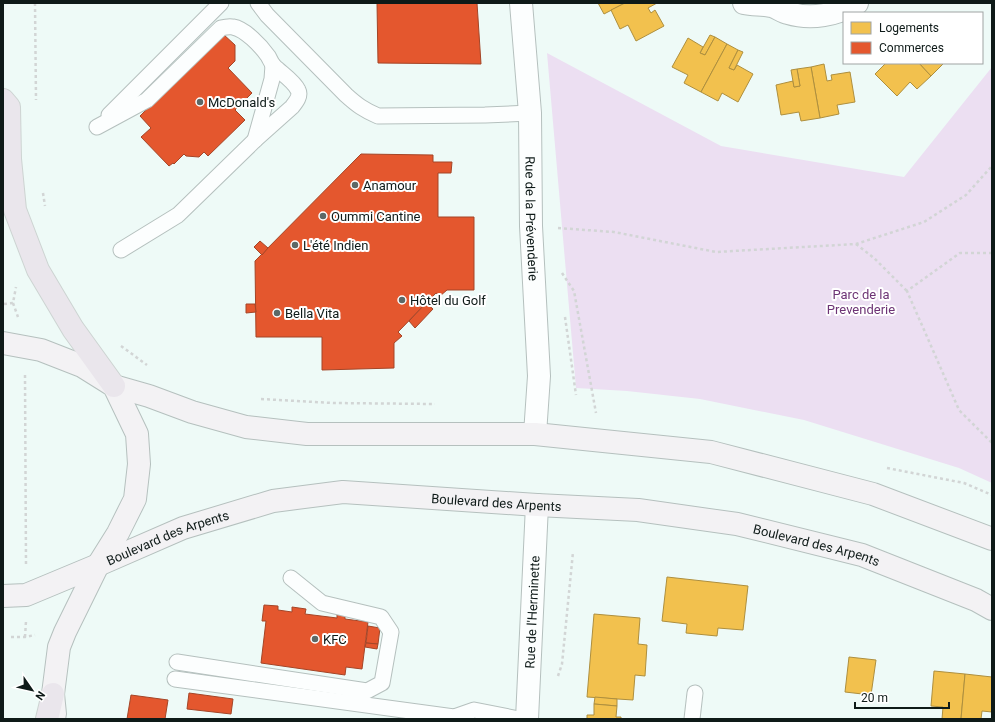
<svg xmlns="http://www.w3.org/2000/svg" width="995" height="722" viewBox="0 0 995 722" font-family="Roboto,sans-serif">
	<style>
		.green { fill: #ecdff2 }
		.homes { fill: #f2c14e; stroke: #ae8f3e }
		.shops { fill: #e4572e; stroke: #a44527 }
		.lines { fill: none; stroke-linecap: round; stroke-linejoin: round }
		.lane-casing { stroke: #b5c0be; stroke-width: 17 }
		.street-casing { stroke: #b5c0be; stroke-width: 24 }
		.secondary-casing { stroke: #b5c0be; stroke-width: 24 }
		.primary-casing { stroke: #cdd4d2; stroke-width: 24 }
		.path { stroke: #d2d5d5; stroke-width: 2.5; stroke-dasharray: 3 3; stroke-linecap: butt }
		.lane { stroke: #fcfefe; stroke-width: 15 }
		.street { stroke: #fcfefe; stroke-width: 22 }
		.secondary { stroke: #f3f2f4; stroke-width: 22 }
		.primary { stroke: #eae6ec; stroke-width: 22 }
		.poi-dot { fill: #5c6866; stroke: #fff; stroke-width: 1.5 }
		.labels { text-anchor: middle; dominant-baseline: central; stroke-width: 4; stroke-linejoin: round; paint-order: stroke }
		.poi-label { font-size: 13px; fill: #0e1a18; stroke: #fff; text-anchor: start }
		.street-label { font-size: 13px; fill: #0e1a18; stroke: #fff }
		.park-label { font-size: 13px; fill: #6d3475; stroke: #fff }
	</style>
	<rect width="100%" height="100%" fill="#eefaf7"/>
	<!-- green -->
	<polygon class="green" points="547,53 721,146 904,177 992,67 992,483 959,468 804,420 700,399 627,391 576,388"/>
	<!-- homes -->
	<g class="homes">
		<polygon points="598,3 625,3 604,14"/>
		<polygon points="625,3 657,3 648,8 651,13 655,10 664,26 636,41 628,25 620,29 611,10"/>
		<polygon points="710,35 715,37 705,55 700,53"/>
		<polygon points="715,37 727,44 701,92 684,83 688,75 672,67 688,38 703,47 700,53 705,55"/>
		<polygon points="727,44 738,50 729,68 734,70 737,65 753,74 738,102 722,93 718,101 701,92"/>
		<polygon points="738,50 743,52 734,70 729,68"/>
		<polygon points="886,63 919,63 931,76 917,89 910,82 897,96 875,74"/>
		<polygon points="919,63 944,63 931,76"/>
		<polygon points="824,64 827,81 832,80 831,75 850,72 855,102 837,105 839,114 820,118 811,67"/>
		<polygon points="811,67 820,118 801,121 799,112 781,115 776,85 793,81 794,87 800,86 797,69"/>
		<polygon points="797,69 800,86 794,87 791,70"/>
		<polygon points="667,577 748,586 743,630 718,628 717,636 686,633 687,624 662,621"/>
		<polygon points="594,614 640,618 638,644 647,645 645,676 635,675 633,700 587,697"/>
		<polygon points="849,657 876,660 871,695 845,692"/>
		<polygon points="934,671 965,674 961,719 942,719 943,707 931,706"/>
		<polygon points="965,674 992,677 992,712 982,711 981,719 961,719"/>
		<polygon points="595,697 617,699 617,706 594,704"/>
		<polygon points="594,704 617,706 616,717 621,717 621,719 587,719 587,715 594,715"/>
	</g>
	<!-- shops -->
	<g class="shops">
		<polygon points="377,3 477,3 481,64 378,63"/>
		<polygon points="223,34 235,45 235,61 228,68 252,93 235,110 245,120 208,156 204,152 199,157 186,156 184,154 174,164 173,163 169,166 141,137 151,128 140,116"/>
		<polygon points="361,154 433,155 433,162 452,162 451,173 438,173 438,217 474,217 474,290 447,290 440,296 436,293 398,332 402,336 394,343 394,368 322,370 322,337 256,337 255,261"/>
		<polygon points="260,241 268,248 262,255 254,247"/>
		<polygon points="426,303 433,309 415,328 409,321"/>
		<polygon points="246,304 255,304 256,312 246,313"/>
		<polygon points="264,605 278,606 278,610 292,612 292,607 306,609 305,614 337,618 337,614 345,615 345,619 368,622 362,669 346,667 345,675 261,663 266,621 262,621"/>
		<polygon points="368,626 380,628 378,644 366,643"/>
		<polygon points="366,643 378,644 377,649 365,647"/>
		<polygon points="189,693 233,699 231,714 187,709"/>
		<polygon points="131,695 168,700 165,719 127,719"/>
	</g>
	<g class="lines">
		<!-- lane casing -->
		<g class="lane-casing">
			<g id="lane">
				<path d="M 258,3 L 267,15 L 346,95 C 357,105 364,110 378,116 L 485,115 L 530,113"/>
				<polyline points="109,115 221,3"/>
				<path d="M 97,127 L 147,100 L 221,28 C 225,27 229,26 233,27 C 245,29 261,46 268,56 C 270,59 271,63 274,66 C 281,73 294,81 298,90 C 301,96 296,102 292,107 L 255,140 L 178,215 L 121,250"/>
				<polyline points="255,140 272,79 273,65"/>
				<polyline points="177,662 367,691 382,683 391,632 381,617 322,603 291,578"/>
				<polyline points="175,679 454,717 474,710 519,719"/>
				<polyline points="692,719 695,693"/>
			</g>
		</g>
		<!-- street casing -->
		<g class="street-casing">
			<g id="street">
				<path id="s1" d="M 521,3 L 530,113 L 531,226 L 539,376 L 535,434"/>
				<path d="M 744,3 C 753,5 762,4 771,6 C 777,7 782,12 788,13 C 811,20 837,15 857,3"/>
				<path id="s2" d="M 527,719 L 537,505"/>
			</g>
		</g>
		<!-- secondary casing -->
		<g class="secondary-casing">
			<g id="secondary">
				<polyline points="3,343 41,350 82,366 114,386 137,434 139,464 135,499 118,533 98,565 65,632 59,647 53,694 55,714"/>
				<polyline points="114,386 149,396 192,412 246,427 307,434 535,434 711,452 873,494 992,539"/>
				<path id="s3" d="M 3,596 L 26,595 L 98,565 L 183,528 L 273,501 L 343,492 L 537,505 L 638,510 L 737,524 L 862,555 L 976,600 L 992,609"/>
			</g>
		</g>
		<!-- primary casing -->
		<g class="primary-casing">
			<g id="primary">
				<polyline points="3,100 9,107 10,159 15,210 38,270 73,329 114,386"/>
				<polyline points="47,719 53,694"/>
			</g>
		</g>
		<!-- path -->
		<g class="path">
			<polyline points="35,3 36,100"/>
			<polyline points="43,193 45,206"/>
			<polyline points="558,228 614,232 716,252 856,244 924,222 966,195 992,166"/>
			<polyline points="856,244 874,258 907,291"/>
			<polyline points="992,253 960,253 907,291 959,410 992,443"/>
			<polyline points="562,273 574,291 596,413"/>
			<polyline points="13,303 18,317"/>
			<polyline points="4,304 13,303 16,287"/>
			<polyline points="565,317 576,395"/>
			<polyline points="121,346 147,365"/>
			<polyline points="25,375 26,566"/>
			<polyline points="261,399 333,403 435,404"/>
			<polyline points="887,468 964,483 992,495"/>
			<polyline points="11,637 25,637 35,635"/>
			<polyline points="25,637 26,621"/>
			<polyline points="558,676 562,664 573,552"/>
		</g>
		<!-- lane -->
		<use href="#lane" class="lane"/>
		<!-- street -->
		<use href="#street" class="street"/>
		<!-- secondary -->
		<use href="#secondary" class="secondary"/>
		<!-- primary -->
		<use href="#primary" class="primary"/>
	</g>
	<!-- markers -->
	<g class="poi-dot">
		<circle cx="200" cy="102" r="4"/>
		<circle cx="355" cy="185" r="4"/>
		<circle cx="323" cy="216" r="4"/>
		<circle cx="295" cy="245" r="4"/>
		<circle cx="402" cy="300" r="4"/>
		<circle cx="277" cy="313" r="4"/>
		<circle cx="315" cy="639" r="4"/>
	</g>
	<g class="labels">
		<!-- poi labels -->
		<g class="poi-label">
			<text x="208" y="102">McDonald's</text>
			<text x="363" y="185">Anamour</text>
			<text x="331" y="216">Oummi Cantine</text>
			<text x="303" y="245">L'été Indien</text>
			<text x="410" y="300">Hôtel du Golf</text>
			<text x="285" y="313">Bella Vita</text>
			<text x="323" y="639">KFC</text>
		</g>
		<!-- street labels -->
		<g class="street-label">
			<text stroke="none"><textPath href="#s1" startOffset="216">Rue de la Prévenderie</textPath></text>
			<text stroke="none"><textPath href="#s3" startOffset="512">Boulevard des Arpents</textPath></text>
			<text stroke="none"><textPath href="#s3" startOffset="176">Boulevard des Arpents</textPath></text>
			<text stroke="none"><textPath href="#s3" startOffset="836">Boulevard des Arpents</textPath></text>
			<text stroke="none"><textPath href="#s2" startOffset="107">Rue de l'Herminette</textPath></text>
		</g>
		<!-- park labels -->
		<g class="park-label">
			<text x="861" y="294">Parc de la<tspan x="861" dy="15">Prevenderie</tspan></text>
		</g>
	</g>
	<!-- border -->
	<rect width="995" height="722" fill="none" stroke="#0e1a18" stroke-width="8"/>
	<!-- legend -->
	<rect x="843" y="12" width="140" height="52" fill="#ffffff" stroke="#9fa3a3"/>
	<rect x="851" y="22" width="20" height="12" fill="#f2c14e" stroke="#9fa3a3"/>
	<text x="879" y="32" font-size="12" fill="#0e1a18">Logements</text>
	<rect x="851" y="42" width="20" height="12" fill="#e4572e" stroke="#9fa3a3"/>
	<text x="879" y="52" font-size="12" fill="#0e1a18">Commerces</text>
	<!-- north arrow -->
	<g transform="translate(32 690) rotate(124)" stroke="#ffffff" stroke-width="3" paint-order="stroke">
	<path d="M0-3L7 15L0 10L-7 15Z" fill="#0e1a18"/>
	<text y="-6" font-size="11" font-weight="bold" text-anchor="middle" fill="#0e1a18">N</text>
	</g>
	<!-- scale -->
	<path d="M855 702v6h94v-6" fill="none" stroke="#0e1a18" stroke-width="2"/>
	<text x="861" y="702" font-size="12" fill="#0e1a18" stroke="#ffffff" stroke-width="3" paint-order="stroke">20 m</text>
</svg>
